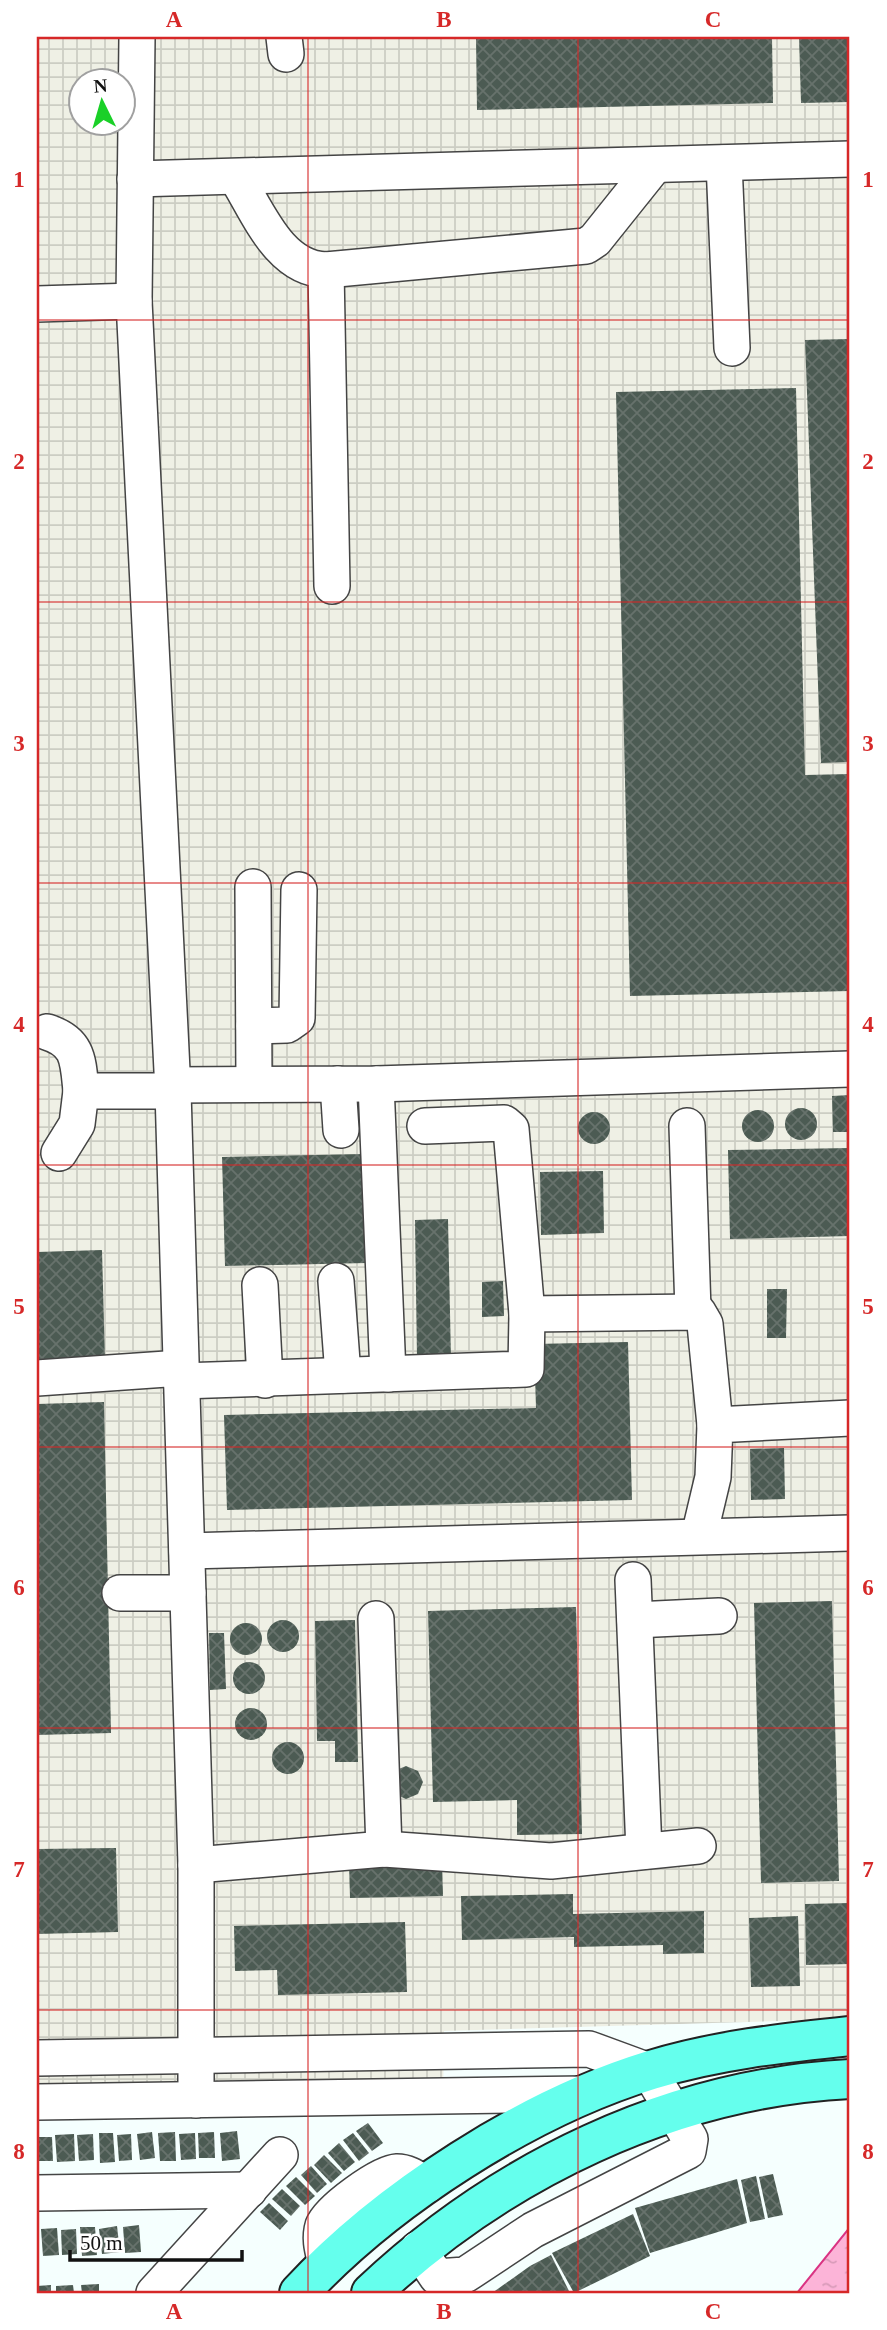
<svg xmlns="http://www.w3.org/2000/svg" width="887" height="2330" viewBox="0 0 887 2330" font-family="Georgia,serif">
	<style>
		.industrial { fill: url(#industrial-grid); fill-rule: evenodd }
		.water { fill: url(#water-ripples); stroke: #da3383; stroke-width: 2 }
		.building { fill: url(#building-cross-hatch) }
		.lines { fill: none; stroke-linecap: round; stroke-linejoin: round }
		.minor-casing { stroke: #444; stroke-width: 38 }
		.major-casing { stroke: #222; stroke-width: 42 }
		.minor { stroke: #fff; stroke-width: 35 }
		.major { stroke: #65ffed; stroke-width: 38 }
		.grid { fill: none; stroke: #d62828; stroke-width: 2; stroke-opacity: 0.55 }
		.neatline { fill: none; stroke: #d62828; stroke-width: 2.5 }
		.grid-label { font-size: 23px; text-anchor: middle; font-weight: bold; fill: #d62828 }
	</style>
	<defs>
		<pattern id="industrial-grid" width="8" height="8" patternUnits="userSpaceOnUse" patternTransform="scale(1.75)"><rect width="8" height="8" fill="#eff0e5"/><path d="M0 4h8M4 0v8" fill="none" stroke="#cccdc3"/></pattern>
		<pattern id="water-ripples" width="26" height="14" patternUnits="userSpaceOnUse" patternTransform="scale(1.75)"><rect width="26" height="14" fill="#fcb4d8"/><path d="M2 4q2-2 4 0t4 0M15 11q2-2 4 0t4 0" fill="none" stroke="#d79ab8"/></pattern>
		<pattern id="building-cross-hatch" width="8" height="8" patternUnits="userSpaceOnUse" patternTransform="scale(1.75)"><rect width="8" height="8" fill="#4c5b53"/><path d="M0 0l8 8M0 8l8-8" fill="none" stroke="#67726c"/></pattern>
	</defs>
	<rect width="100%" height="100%" fill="#f5fffe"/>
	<!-- industrial -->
	<path class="industrial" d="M 37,37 L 850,37 L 850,2019 L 444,2031 L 443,2099 L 37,2116 ZM 80,80 L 122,80 L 122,122 L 80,122 Z"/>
	<!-- water -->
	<polygon class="water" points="850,2227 850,2293 797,2293"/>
	<!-- building -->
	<g class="building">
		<polygon points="476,37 772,37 773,103 477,110"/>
		<polygon points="799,37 850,37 850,102 801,103"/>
		<polygon points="850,339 850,762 821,763 805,340"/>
		<polygon points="796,388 805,775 850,774 850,991 630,996 616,392"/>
		<polygon points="850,1095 850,1132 833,1132 832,1096"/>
		<circle cx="801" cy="1124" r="16"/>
		<circle cx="758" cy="1126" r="16"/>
		<circle cx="594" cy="1128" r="16"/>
		<polygon points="850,1148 850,1236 730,1239 728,1150"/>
		<polygon points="364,1154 367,1263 225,1266 222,1157"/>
		<polygon points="603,1171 604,1233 541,1235 540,1172"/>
		<polygon points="448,1219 451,1359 417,1359 415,1220"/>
		<polygon points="102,1250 105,1361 37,1362 37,1252"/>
		<polygon points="503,1281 504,1316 482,1317 482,1282"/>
		<polygon points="767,1289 787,1289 786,1338 767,1338"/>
		<polygon points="628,1342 632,1500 227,1510 224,1415 536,1408 534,1344"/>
		<polygon points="104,1402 111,1733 37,1735 37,1404"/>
		<polygon points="784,1448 785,1499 751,1500 750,1449"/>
		<polygon points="832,1601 839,1881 761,1883 754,1603"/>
		<polygon points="576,1607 582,1834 517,1835 517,1800 433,1802 428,1611"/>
		<polygon points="355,1620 358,1762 335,1762 335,1741 317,1741 315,1621"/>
		<circle cx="283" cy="1636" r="16"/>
		<circle cx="246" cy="1639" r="16"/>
		<polygon points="209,1633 224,1633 226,1689 210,1690"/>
		<circle cx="249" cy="1678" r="16"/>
		<circle cx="251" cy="1724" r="16"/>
		<circle cx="288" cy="1758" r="16"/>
		<polygon points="406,1766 418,1771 423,1782 418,1794 406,1799 395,1794 394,1771"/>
		<polygon points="116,1848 118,1932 37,1934 37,1849"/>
		<polygon points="442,1862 443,1896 350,1898 349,1864"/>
		<polygon points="573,1894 573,1914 704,1911 704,1953 663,1954 663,1945 574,1947 574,1937 462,1940 461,1896"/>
		<polygon points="850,1903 850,1964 806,1965 805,1904"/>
		<polygon points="798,1916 800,1986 751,1987 749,1918"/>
		<polygon points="405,1922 407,1992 278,1995 277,1970 235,1971 234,1926"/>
		<polygon points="368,2123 383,2143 372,2151 356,2131"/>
		<polygon points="237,2131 240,2159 222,2161 220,2133"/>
		<polygon points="152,2132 155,2158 140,2160 137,2134"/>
		<polygon points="175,2132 176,2161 160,2161 158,2133"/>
		<polygon points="214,2132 215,2158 199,2158 198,2133"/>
		<polygon points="99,2133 113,2133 115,2162 100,2163"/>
		<polygon points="195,2133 196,2159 181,2160 179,2134"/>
		<polygon points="353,2133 369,2153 359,2161 343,2140"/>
		<polygon points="74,2134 75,2161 57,2162 55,2135"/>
		<polygon points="93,2134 94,2160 79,2161 77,2135"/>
		<polygon points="131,2134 132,2160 119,2161 117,2135"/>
		<polygon points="37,2137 52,2137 53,2161 37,2161"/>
		<polygon points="339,2143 355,2162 344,2171 328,2153"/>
		<polygon points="324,2155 342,2173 331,2183 314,2165"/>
		<polygon points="311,2166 327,2184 317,2193 301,2175"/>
		<polygon points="773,2174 783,2215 768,2218 759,2177"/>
		<polygon points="756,2176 765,2219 750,2222 741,2180"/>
		<polygon points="296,2177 315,2196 305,2205 286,2186"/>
		<polygon points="737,2179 747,2223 650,2253 635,2208"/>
		<polygon points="282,2189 300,2206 291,2216 272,2199"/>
		<polygon points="269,2203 288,2221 280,2230 260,2212"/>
		<polygon points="633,2214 650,2256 574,2293 552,2253"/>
		<polygon points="139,2225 141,2252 125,2253 123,2227"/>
		<polygon points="117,2226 120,2252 102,2254 99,2229"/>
		<polygon points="80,2227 95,2227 97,2255 82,2256"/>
		<polygon points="57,2228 59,2255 43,2256 41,2229"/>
		<polygon points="76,2229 77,2254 62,2255 61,2230"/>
		<polygon points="551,2255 570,2293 492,2293 530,2266"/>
		<polygon points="99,2284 99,2293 82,2293 81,2285"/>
		<polygon points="51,2285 51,2293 37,2293 37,2286"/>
		<polygon points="73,2285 74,2293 56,2293 56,2286"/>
	</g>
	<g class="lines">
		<!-- minor casing -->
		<g class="minor-casing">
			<g id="minor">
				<polyline points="137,37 134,301 173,1091 196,1865 196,2100"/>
				<polyline points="284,37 286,54"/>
				<polyline points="724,163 732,348"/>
				<path d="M 236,177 C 258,212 279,269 326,270 L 586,246 L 595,240 L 655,165"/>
				<polyline points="135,179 850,159"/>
				<polyline points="326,270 332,586"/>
				<polyline points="37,304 134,301"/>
				<polyline points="253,887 254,1083"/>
				<polyline points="254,1026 287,1025 297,1018 299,890"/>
				<path d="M 47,1032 C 79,1042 78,1061 81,1091"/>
				<polyline points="338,1084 341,1130"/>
				<polyline points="376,1084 388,1374"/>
				<polyline points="172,1085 376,1084 850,1069"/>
				<polyline points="687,1126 693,1311"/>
				<polyline points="59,1153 77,1124 81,1091 173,1091"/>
				<polyline points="336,1281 343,1375"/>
				<polyline points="260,1285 265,1380"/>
				<polyline points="527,1314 698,1312 705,1324 715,1425"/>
				<polyline points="37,1378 181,1368"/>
				<polyline points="181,1381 526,1369 527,1314 511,1129 504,1123 425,1126"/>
				<polyline points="699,1536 713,1477 715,1425 850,1418"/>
				<polyline points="187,1551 850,1533"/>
				<polyline points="633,1580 644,1851"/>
				<polyline points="120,1593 188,1593"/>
				<polyline points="376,1619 384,1849"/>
				<polyline points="635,1620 719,1616"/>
				<polyline points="196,1865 384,1849 551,1861 698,1846"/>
				<polyline points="37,2058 589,2049 649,2071 690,2139 688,2151 533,2230 465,2275 437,2277 418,2249"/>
				<polyline points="37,2102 585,2094"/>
				<polyline points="37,2193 249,2190"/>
				<path d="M 326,2264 C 323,2251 319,2239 323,2226 C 329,2210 380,2173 397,2172 C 409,2172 418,2180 427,2185"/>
				<polyline points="154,2293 280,2155"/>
			</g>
		</g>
		<!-- major casing -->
		<g class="major-casing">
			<g id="major">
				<path d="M 299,2293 C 386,2199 527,2108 651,2070 C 716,2050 783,2043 850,2036"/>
				<path d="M 371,2293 C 500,2171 671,2088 850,2079"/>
			</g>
		</g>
		<!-- minor -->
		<use href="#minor" class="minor"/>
		<!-- major -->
		<use href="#major" class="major"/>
	</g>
	<!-- grid -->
	<path class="grid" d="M 308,37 L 308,2293M 578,37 L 578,2293M 37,320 L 850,320M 37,602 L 850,602M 37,883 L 850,883M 37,1165 L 850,1165M 37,1447 L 850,1447M 37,1728 L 850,1728M 37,2010 L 850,2010"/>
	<!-- border -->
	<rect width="887" height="2330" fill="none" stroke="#ffffff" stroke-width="77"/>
	<!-- north arrow -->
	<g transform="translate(102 102) rotate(355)"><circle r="33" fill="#ffffff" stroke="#a0a0a0" stroke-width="2"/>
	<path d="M0-5L12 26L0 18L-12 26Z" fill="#1ad028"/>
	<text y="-10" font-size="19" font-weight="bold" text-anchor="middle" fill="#111111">N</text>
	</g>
	<!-- scale -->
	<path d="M70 2250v10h172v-10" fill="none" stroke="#111111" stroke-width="3.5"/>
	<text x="80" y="2250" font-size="21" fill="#111111" stroke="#ffffff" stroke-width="5" paint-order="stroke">50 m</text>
	<rect x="38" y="38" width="810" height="2254" class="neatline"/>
	<g class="grid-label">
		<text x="174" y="27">A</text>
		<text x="444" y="27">B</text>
		<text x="713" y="27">C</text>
		<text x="19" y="187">1</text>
		<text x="868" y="187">1</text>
		<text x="19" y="469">2</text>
		<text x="868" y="469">2</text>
		<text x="19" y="751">3</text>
		<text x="868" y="751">3</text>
		<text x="19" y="1032">4</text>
		<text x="868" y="1032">4</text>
		<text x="19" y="1314">5</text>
		<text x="868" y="1314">5</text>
		<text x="19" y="1595">6</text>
		<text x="868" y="1595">6</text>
		<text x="19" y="1877">7</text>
		<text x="868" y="1877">7</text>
		<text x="19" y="2159">8</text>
		<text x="868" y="2159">8</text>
		<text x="174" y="2319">A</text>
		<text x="444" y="2319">B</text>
		<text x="713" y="2319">C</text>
	</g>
</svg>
